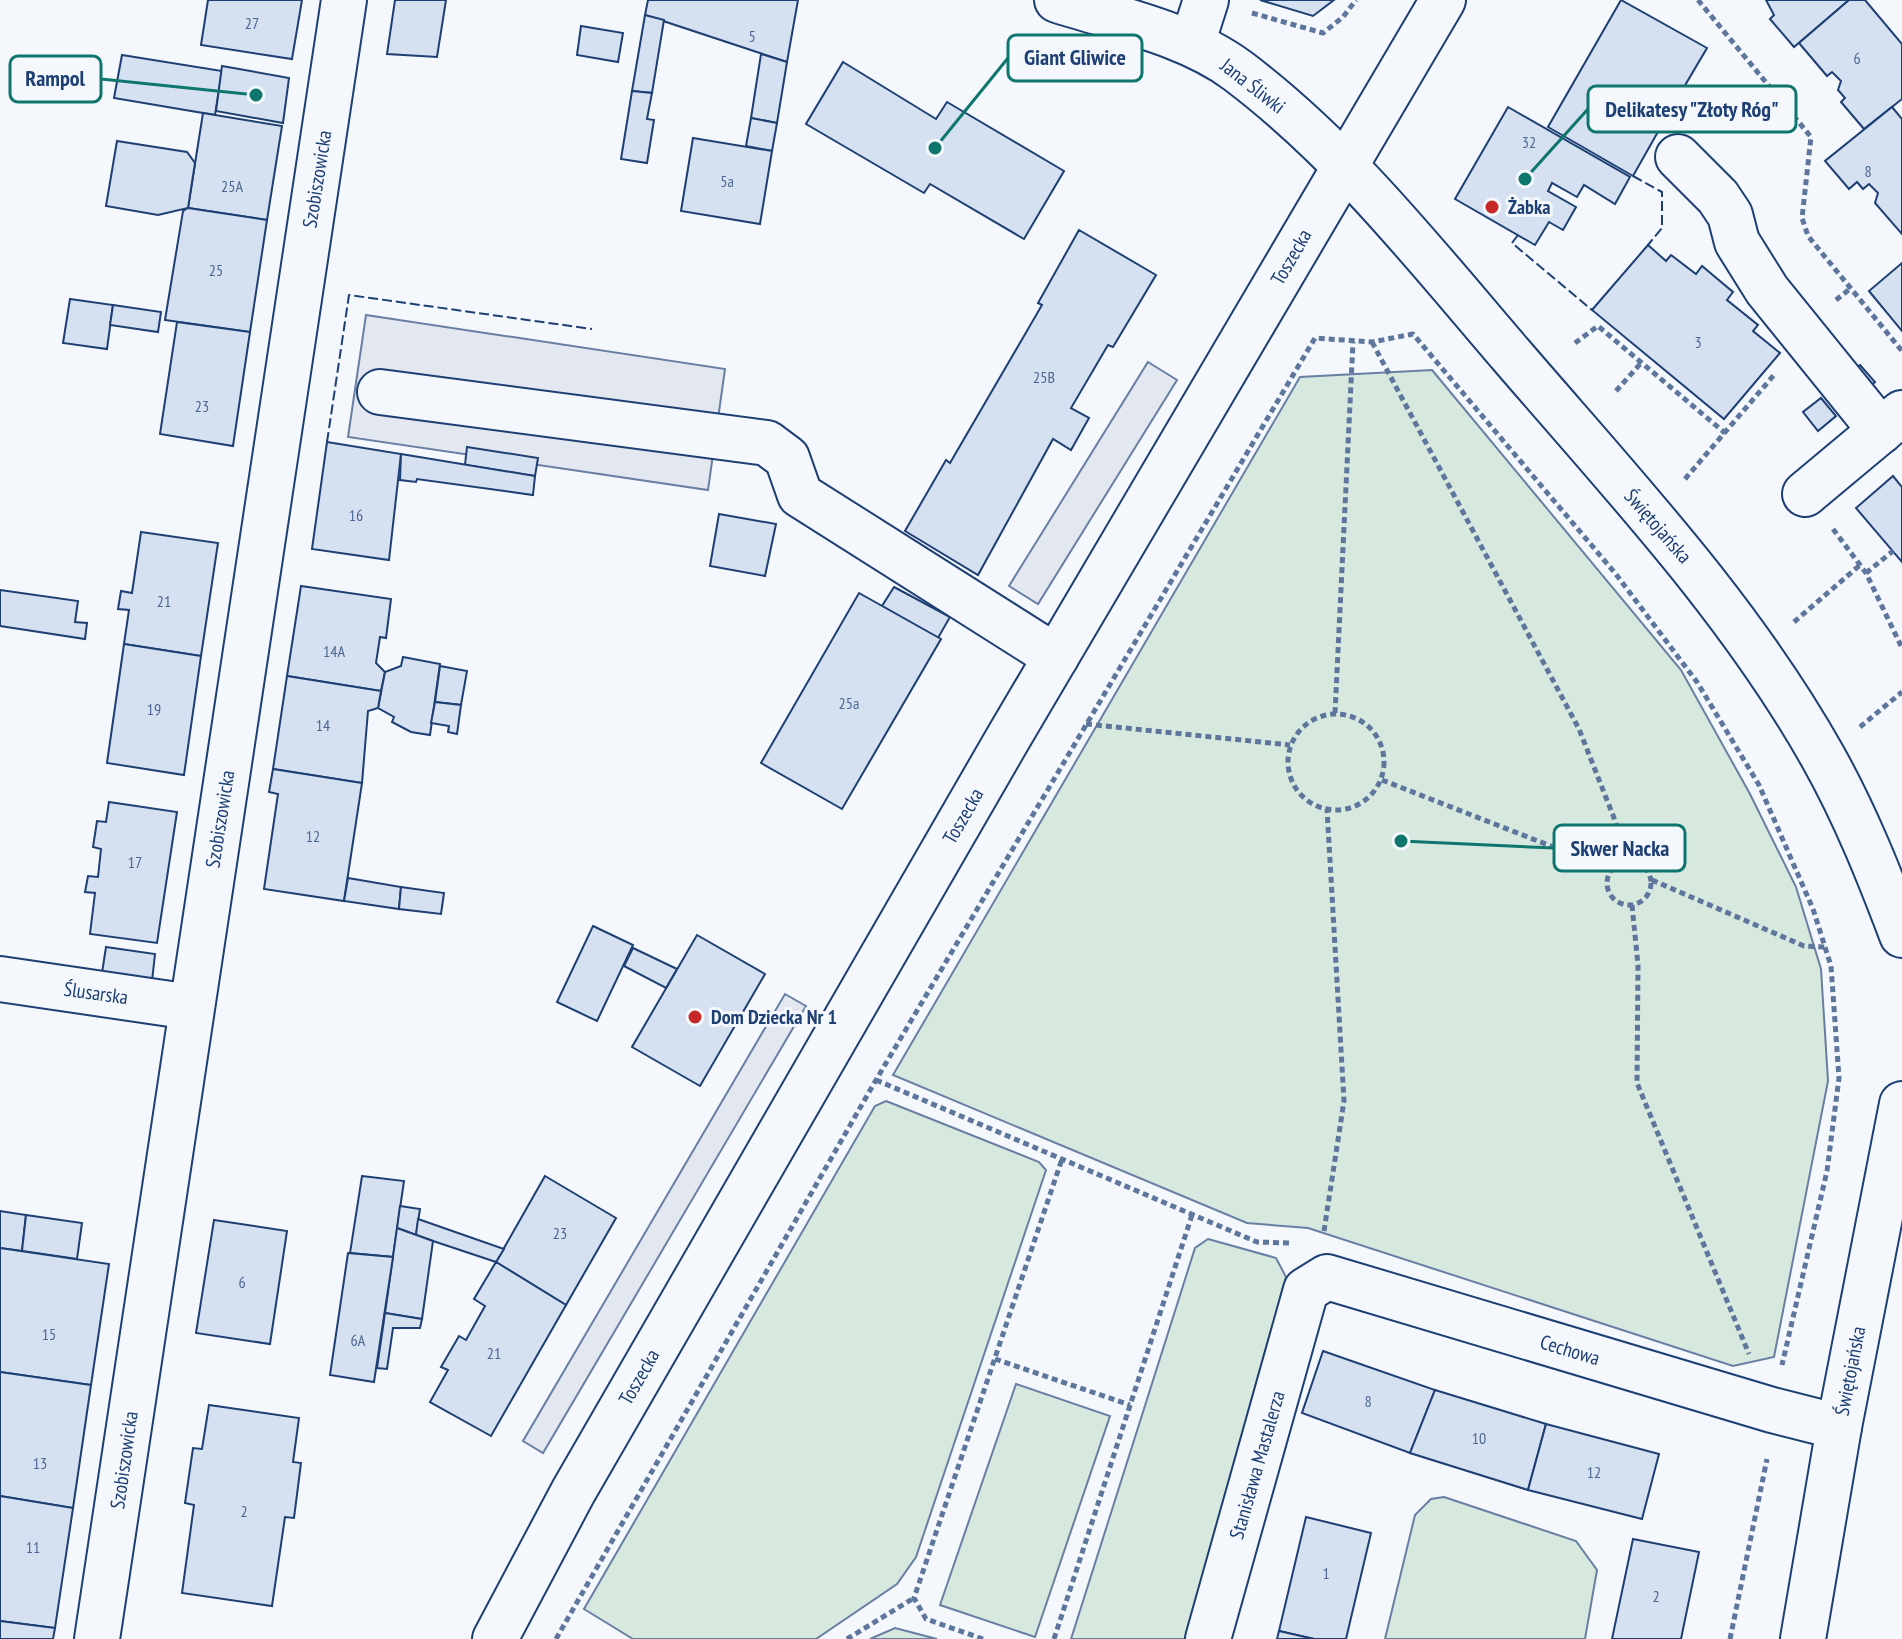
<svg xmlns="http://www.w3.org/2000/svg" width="1902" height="1639" viewBox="0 0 1902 1639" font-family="'PT Sans Narrow',sans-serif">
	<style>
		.green { fill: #d7e8df; stroke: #687fa3; stroke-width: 2 }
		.parking { fill: #e3e8f0; stroke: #687fa3; stroke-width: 2 }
		.building { fill: #d5e0f0; stroke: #1d3f73; stroke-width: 2 }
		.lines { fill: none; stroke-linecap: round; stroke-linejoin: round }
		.minor-casing { stroke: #1d3f73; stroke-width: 48 }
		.major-casing { stroke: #1d3f73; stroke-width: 48 }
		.path { stroke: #5e769c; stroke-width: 5; stroke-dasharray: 6 4; stroke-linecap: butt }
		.minor { stroke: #f4f7fb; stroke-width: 44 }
		.major { stroke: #f4f7fb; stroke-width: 44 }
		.fence { stroke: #1d3f73; stroke-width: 2; stroke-dasharray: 10 4; stroke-linecap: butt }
		.poi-dot { fill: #c62828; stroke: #f4f7fb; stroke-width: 3 }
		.labels { text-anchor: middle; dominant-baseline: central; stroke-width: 6; stroke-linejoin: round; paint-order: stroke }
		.number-label { font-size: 16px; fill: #4b6792 }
		.street-label { font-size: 20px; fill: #1d3f73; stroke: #f4f7fb }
		.poi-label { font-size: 20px; font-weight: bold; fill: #1d3f73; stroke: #f4f7fb; text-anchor: start }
		.leader { fill: none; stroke: #0f766e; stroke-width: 3 }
		.callout-dot { fill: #0f766e; stroke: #f4f7fb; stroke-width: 3 }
		.callout { fill: #f4f7fb; stroke: #0f766e; stroke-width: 3 }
		.callout-label { font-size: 22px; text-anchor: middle; font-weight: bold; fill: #1d3f73 }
	</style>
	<rect width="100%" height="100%" fill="#f4f7fb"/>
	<!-- green -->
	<g class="green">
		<polygon points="1432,370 1681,670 1750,794 1796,887 1821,969 1828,1081 1774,1357 1733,1366 1308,1228 1247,1223 893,1075 1300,377"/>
		<polygon points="886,1101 1039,1162 1046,1170 916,1557 897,1584 816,1639 633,1639 584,1609 875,1106"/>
		<polygon points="1208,1239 1276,1258 1286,1277 1185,1639 1071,1639 1195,1248"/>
		<polygon points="1016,1384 1110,1416 1035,1637 940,1605"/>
		<polygon points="1444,1497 1576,1541 1597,1570 1585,1639 1385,1639 1415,1515 1431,1499"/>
		<polygon points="895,1628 937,1639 870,1639"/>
	</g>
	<!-- parking -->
	<g class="parking">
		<polygon points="366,315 725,369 708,490 348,437"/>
		<polygon points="1148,362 1177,380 1038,604 1009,586"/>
		<polygon points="785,994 806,1006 543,1453 523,1441"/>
	</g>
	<!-- building -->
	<g class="building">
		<polygon points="208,0 302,0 292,59 201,45"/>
		<polygon points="395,0 446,0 437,57 387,54"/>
		<polygon points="648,0 798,0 787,62 645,15"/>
		<polygon points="1260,0 1334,0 1313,16"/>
		<polygon points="1621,0 1707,48 1664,121 1666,129 1659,130 1633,176 1548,127"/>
		<polygon points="1766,0 1849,0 1794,47 1770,19 1774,15"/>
		<polygon points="1849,0 1865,0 1902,44 1902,99 1864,129 1841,102 1845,98 1838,90 1841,81 1832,72 1827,76 1799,43"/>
		<polygon points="645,15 664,20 652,93 632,91"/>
		<polygon points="581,26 623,33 618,62 577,55"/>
		<polygon points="761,54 787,62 777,123 751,118"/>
		<polygon points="122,55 222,71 215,115 114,98"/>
		<polygon points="843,62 936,119 947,102 1064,171 1024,239 930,184 924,193 806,124"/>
		<polygon points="222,66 289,78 283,123 216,111"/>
		<polygon points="632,91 652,93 647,119 654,120 647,163 621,159"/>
		<polygon points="1508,107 1630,177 1615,204 1584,185 1577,197 1552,183 1548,191 1576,207 1563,230 1549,222 1535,245 1455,199"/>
		<polygon points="1892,107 1902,119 1902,234 1875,203 1878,193 1869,184 1863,189 1857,182 1849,189 1825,161"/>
		<polygon points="203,113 282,126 267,220 188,208"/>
		<polygon points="751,118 777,123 772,151 746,146"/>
		<polygon points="693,138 772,151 760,224 681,211"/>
		<polygon points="117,141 187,152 195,163 188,208 158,215 106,206"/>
		<polygon points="188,208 267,220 250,332 165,320 183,211"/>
		<polygon points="1079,230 1156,275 1113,347 1108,345 1071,408 1089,418 1071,450 1053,439 978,575 905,531 946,460 950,463 1042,305 1038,303"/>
		<polygon points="1648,245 1666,261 1671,255 1696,274 1702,266 1733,292 1727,300 1758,325 1753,331 1780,353 1724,419 1592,310"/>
		<polygon points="1902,263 1902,331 1869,291"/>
		<polygon points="70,299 113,305 107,349 63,343"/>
		<polygon points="113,305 161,312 158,332 110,325"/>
		<polygon points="177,322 250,332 233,446 160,434"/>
		<polygon points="1860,365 1875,382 1861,393 1847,375"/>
		<polygon points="1821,398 1836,416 1818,431 1803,412"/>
		<polygon points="327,442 401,454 389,560 312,549"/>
		<polygon points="467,447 538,458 535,476 465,465"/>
		<polygon points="401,454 535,476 533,495 417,479 416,482 400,480"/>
		<polygon points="1893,476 1902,487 1902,562 1856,508"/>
		<polygon points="719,514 776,524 765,576 710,566"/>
		<polygon points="141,532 218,543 201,656 124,644 129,610 118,609 121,591 132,593"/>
		<polygon points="301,586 391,599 386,638 380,637 376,663 385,672 381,691 287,676"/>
		<polygon points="894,587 950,617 938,638 882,606"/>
		<polygon points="0,590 78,601 75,622 87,623 85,639 0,626"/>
		<polygon points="859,593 941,639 842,809 761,763"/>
		<polygon points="124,644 201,656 184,775 107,763"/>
		<polygon points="403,657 440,664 430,735 411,732 392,722 394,717 378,708 385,672 401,666"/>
		<polygon points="440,666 467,671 461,705 435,702"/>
		<polygon points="287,676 381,691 378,708 368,711 362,783 273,769"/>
		<polygon points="435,702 461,705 457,734 448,732 449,726 431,723"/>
		<polygon points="273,769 362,783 344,901 264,889 278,794 269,792"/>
		<polygon points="109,802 177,812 157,943 90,934 95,893 85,892 88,876 98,877 101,849 93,847 97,821 106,822"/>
		<polygon points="348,878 401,887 399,909 344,901"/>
		<polygon points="401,887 444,893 441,914 399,909"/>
		<polygon points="593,926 633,945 597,1021 557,1002"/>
		<polygon points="697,935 765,974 700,1086 632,1047"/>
		<polygon points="106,947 155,954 152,981 102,973"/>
		<polygon points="633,948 677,969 666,988 624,966"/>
		<polygon points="362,1176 404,1181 393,1257 350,1253"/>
		<polygon points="545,1176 616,1218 566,1305 496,1262"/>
		<polygon points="400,1206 420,1209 416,1235 397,1228"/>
		<polygon points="0,1211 26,1215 22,1251 0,1248"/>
		<polygon points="26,1215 82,1223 77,1259 22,1251"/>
		<polygon points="418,1219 504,1249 496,1262 433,1241 416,1235"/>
		<polygon points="214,1220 287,1231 270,1344 196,1333"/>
		<polygon points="397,1228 433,1241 422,1319 385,1313"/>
		<polygon points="0,1248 109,1264 91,1385 0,1372"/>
		<polygon points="348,1253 393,1257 374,1382 330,1375"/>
		<polygon points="496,1262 566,1305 491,1436 430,1402 448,1370 441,1367 459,1336 466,1340 485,1306 474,1299"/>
		<polygon points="385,1313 422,1319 420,1328 393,1328 387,1369 377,1368"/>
		<polygon points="1323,1351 1435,1390 1410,1453 1302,1413"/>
		<polygon points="0,1372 91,1385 73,1508 0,1496"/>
		<polygon points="1435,1390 1546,1424 1528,1490 1410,1453"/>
		<polygon points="209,1405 299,1418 293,1462 301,1463 294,1518 285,1517 272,1606 182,1593 194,1505 185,1503 193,1448 202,1449"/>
		<polygon points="1546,1424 1659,1454 1642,1519 1528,1490"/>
		<polygon points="0,1496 73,1508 55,1628 0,1621"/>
		<polygon points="1306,1517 1371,1533 1346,1639 1314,1639 1279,1631"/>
		<polygon points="1633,1539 1699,1552 1681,1639 1612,1639"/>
		<polygon points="0,1621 55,1628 53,1639 0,1639"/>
		<polygon points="1279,1631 1314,1639 1277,1639"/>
	</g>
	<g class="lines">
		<!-- minor casing -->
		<g class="minor-casing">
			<g id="minor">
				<path d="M 1057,0 C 1116,19 1187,33 1238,71 C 1344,151 1426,256 1512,356 C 1622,484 1740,609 1823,757 C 1855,814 1879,874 1902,935"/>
				<polyline points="1192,44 1206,0"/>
				<polyline points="1678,157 1718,197 1730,215 1737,242 1767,290 1881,431"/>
				<polyline points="380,392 767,443 787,458 800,495 1056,657"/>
				<polyline points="1805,494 1902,413"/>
				<polyline points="0,979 191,1007"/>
				<polyline points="97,1639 344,0"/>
				<polyline points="1208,1639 1306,1290 1327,1277 1772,1410 1839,1427"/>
				<polyline points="1803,1639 1839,1427 1902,1104"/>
			</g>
		</g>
		<!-- major casing -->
		<g class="major-casing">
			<polyline id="major" points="495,1639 573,1492 1007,740 1443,0"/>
		</g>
		<!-- path -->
		<g class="path">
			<polyline points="1698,0 1811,137 1802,218 1808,236 1902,351"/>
			<polyline points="1252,13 1323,33 1343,17 1356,0"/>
			<polyline points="1836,300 1851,288"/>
			<polyline points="1372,342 1579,729 1616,823 1626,861"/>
			<polyline points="1575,343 1598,326 1725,433"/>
			<polyline points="1616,391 1641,363"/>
			<polyline points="1685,479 1774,375"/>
			<polyline points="1833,529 1866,573 1902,648"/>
			<polyline points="1866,573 1893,551"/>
			<polyline points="1794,622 1860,565"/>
			<polyline points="1335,713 1353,342"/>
			<circle cx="1336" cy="762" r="48"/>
			<polyline points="1086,724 1290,745"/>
			<polyline points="1860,727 1902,692"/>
			<polyline points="1382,780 1612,870"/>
			<circle cx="1629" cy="883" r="22"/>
			<polyline points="1652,880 1804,946 1825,947"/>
			<polyline points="1632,905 1638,965 1637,1083 1749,1354"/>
			<polyline points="876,1080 1257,1242 1290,1243"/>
			<polyline points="1324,1231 1344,1101 1327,809"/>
			<polyline points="995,1359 1130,1405"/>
			<polyline points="556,1639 876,1080 1315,338 1372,342 1413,334 1615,573 1697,682 1759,785 1813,909 1831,966 1839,1078 1827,1171 1782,1365"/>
			<polyline points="847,1639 914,1598"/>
			<polyline points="983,1639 926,1619 914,1598 1062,1159"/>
			<polyline points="1054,1639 1192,1215"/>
			<polyline points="1730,1639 1767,1459"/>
		</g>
		<!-- minor -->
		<use href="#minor" class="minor"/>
		<!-- major -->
		<use href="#major" class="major"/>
		<!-- fence -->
		<g class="fence">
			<polyline points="1633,176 1662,192 1662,228 1648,245"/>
			<polyline points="1518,235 1512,243 1592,310"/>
			<polyline points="327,442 349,295 592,329"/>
		</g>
	</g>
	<!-- markers -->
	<g class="poi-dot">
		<circle cx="1492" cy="207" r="8"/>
		<circle cx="695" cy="1017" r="8"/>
	</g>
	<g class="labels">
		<!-- number labels -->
		<g class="number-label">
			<text x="252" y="23">27</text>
			<text x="752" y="36">5</text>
			<text x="1857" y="58">6</text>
			<text x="1529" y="142">32</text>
			<text x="1868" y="171">8</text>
			<text x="727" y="181">5a</text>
			<text x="232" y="186">25A</text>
			<text x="216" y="270">25</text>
			<text x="1698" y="342">3</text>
			<text x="1044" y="377">25B</text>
			<text x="202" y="406">23</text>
			<text x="356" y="515">16</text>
			<text x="164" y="601">21</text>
			<text x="334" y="651">14A</text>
			<text x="849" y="703">25a</text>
			<text x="154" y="709">19</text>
			<text x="323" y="725">14</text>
			<text x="313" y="836">12</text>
			<text x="135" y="862">17</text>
			<text x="560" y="1233">23</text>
			<text x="242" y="1282">6</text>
			<text x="49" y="1334">15</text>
			<text x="358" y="1340">6A</text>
			<text x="494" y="1353">21</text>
			<text x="1368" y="1401">8</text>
			<text x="1479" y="1438">10</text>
			<text x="40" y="1463">13</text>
			<text x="1594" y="1472">12</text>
			<text x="244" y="1511">2</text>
			<text x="33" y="1547">11</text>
			<text x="1326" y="1573">1</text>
			<text x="1656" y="1596">2</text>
		</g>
		<!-- street labels -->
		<g class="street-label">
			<text transform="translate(1253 86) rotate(38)">Jana Śliwki</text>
			<text transform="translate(317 179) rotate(-81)">Szobiszowicka</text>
			<text transform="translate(1291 257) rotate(-60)">Toszecka</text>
			<text transform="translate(1658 526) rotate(49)">Świętojańska</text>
			<text transform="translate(963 816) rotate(-60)">Toszecka</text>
			<text transform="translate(220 819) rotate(-81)">Szobiszowicka</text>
			<text transform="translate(96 993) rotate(8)">Ślusarska</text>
			<text transform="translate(1570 1350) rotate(17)">Cechowa</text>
			<text transform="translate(1850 1371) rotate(-79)">Świętojańska</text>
			<text transform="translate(639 1377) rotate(-60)">Toszecka</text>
			<text transform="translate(124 1460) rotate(-82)">Szobiszowicka</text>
			<text transform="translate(1257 1465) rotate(-74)">Stanisława Mastalerza</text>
		</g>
		<!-- poi labels -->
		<g class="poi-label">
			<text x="1508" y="207">Żabka</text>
			<text x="711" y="1017">Dom Dziecka Nr 1</text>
		</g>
	</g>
	<!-- callouts -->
	<path class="leader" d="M935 148L1008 58M256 95L101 79M1525 179L1588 109M1401 841L1554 848"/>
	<g class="callout-dot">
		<circle cx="935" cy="148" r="8"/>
		<circle cx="256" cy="95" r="8"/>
		<circle cx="1525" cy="179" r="8"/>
		<circle cx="1401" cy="841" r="8"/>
	</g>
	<g class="callout">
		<rect x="1008" y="35" width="134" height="46" rx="8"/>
		<rect x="10" y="56" width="91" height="46" rx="8"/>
		<rect x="1588" y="86" width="208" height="46" rx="8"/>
		<rect x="1554" y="825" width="131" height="46" rx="8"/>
	</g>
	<g class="callout-label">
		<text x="1075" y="65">Giant Gliwice</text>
		<text x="55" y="86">Rampol</text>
		<text x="1692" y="117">Delikatesy "Złoty Róg"</text>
		<text x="1620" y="856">Skwer Nacka</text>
	</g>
</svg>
